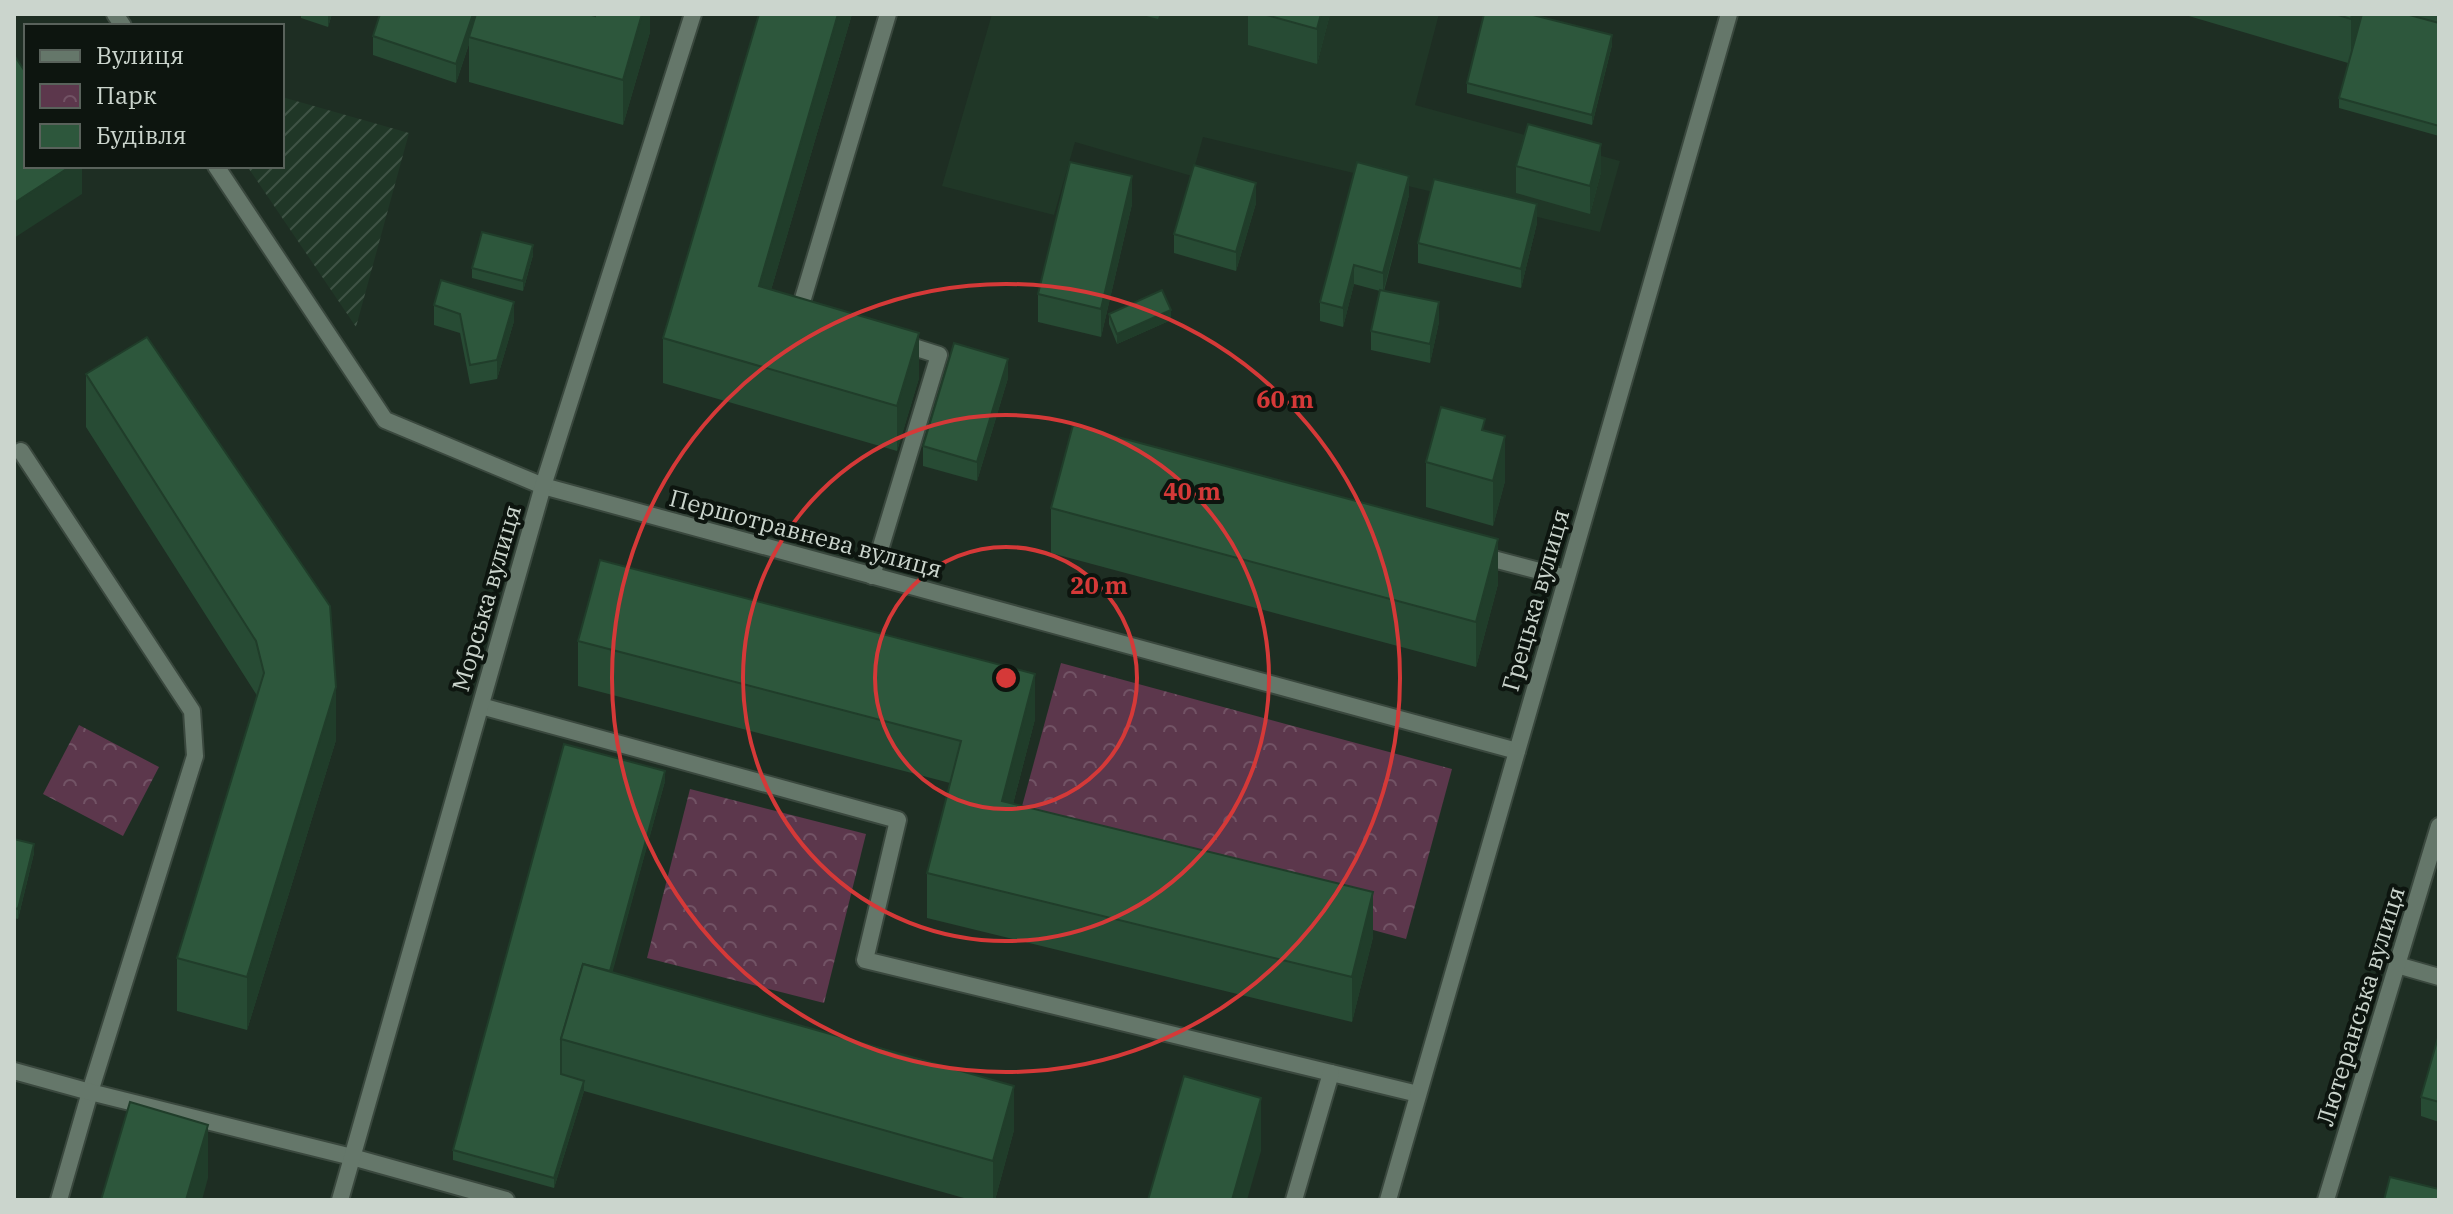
<svg xmlns="http://www.w3.org/2000/svg" width="2453" height="1214" viewBox="0 0 2453 1214" font-family="'IBM Plex Serif',serif">
	<style>
		.built { fill: #203727 }
		.industrial { fill: url(#industrial-furrows) }
		.park { fill: url(#park-crowns) }
		.lines { fill: none; stroke-linecap: round; stroke-linejoin: round }
		.lane-casing { stroke: #3a483e; stroke-width: 20 }
		.street-casing { stroke: #3a483e; stroke-width: 20 }
		.lane { stroke: #65776a; stroke-width: 16 }
		.street { stroke: #65776a; stroke-width: 16 }
		.wall { fill: #274b34 }
		.shaded-wall { fill: #203d2a }
		.building { fill: #2d573c; stroke: #203d2a; stroke-width: 2 }
		.ring { fill: none; stroke: #d53938; stroke-width: 4 }
		.labels { text-anchor: middle; dominant-baseline: central; stroke-width: 8; stroke-linejoin: round; paint-order: stroke }
		.street-label { font-size: 24px; fill: #cbd5cd; stroke: #0d150f }
		.centre { fill: #d53938; stroke: #0d150f; stroke-width: 4 }
		.ring-label { font-size: 24px; text-anchor: middle; font-weight: bold; fill: #d53938; stroke: #0d150f; stroke-width: 8; stroke-linejoin: round; paint-order: stroke }
	</style>
	<defs>
		<pattern id="industrial-furrows" width="10" height="10" patternUnits="userSpaceOnUse" patternTransform="scale(2)"><rect width="10" height="10" fill="#203727"/><path d="M-1 1l2-2M0 10L10 0M9 11l2-2" fill="none" stroke="#3f5345"/></pattern>
		<pattern id="park-crowns" width="20" height="18" patternUnits="userSpaceOnUse" patternTransform="scale(2)"><rect width="20" height="18" fill="#5c374c"/><path d="M2 6a3 3 0 1 1 6 0M12 15a3 3 0 1 1 6 0" fill="none" stroke="#725365"/></pattern>
	</defs>
	<rect width="100%" height="100%" fill="#1e2e23"/>
	<!-- built -->
	<polygon class="built" points="992,14 1439,14 1415,105 1620,161 1600,232 1203,137 1192,176 1075,142 1054,215 942,186"/>
	<!-- industrial -->
	<polygon class="industrial" points="282,97 409,133 356,327 247,166 282,166"/>
	<!-- park -->
	<g class="park">
		<polygon points="1061,663 1452,769 1406,939 1015,832"/>
		<polygon points="79,725 159,767 123,836 43,794"/>
		<polygon points="690,789 866,834 824,1003 647,958"/>
	</g>
	<g class="lines">
		<!-- lane casing -->
		<g class="lane-casing">
			<g id="lane">
				<polyline points="806,314 799,312 888,14"/>
				<polyline points="21,451 192,711 195,756 90,1092 59,1200"/>
				<polyline points="1478,555 1566,578"/>
				<polyline points="872,576 939,355 901,343"/>
				<polyline points="481,706 898,820 865,960 1418,1094"/>
				<polyline points="14,1071 90,1092 352,1157 506,1200"/>
				<polyline points="1294,1200 1331,1073"/>
			</g>
		</g>
		<!-- street casing -->
		<g class="street-casing">
			<g id="street">
				<polyline points="115,14 123,26"/>
				<polyline points="216,166 385,420 543,486 1517,751"/>
				<polyline points="2397,965 2439,977"/>
				<polyline points="340,1200 543,486 693,14"/>
				<polyline points="1388,1200 1729,14"/>
				<polyline points="2326,1200 2439,826"/>
			</g>
		</g>
		<!-- lane -->
		<use href="#lane" class="lane"/>
		<!-- street -->
		<use href="#street" class="street"/>
	</g>
	<!-- wall -->
	<g class="wall">
		<polygon points="301,14 332,14 328,27 301,18"/>
		<polygon points="650,14 650,32 623,125 469,82 469,44 456,83 373,55 373,36 595,16"/>
		<polygon points="759,14 852,14 771,290 919,378 897,451 663,383 663,338"/>
		<polygon points="1139,14 1160,14 1158,19"/>
		<polygon points="1248,14 1330,14 1317,64 1248,45"/>
		<polygon points="2182,14 2439,14 2439,136 2339,108 2339,98 2348,63"/>
		<polygon points="1612,45 1592,125 1467,93 1467,83"/>
		<polygon points="1516,166 1601,172 1590,214 1516,193"/>
		<polygon points="1409,195 1384,291 1439,322 1430,363 1371,350 1371,331 1380,291 1354,284 1343,327 1320,321 1320,302"/>
		<polygon points="1256,203 1236,271 1174,253 1174,234"/>
		<polygon points="1132,204 1101,337 1038,322 1038,294"/>
		<polygon points="1537,223 1521,288 1418,263 1418,243"/>
		<polygon points="533,255 523,291 472,278 472,268"/>
		<polygon points="434,305 514,321 497,379 470,384 460,333 434,325"/>
		<polygon points="1109,314 1171,320 1117,344 1109,324"/>
		<polygon points="86,374 336,740 247,1030 177,1011 177,958 257,696 256,694 86,427"/>
		<polygon points="1008,378 977,481 923,466 923,446"/>
		<polygon points="1426,462 1505,481 1493,526 1426,507"/>
		<polygon points="1051,508 1498,584 1476,667 1051,553"/>
		<polygon points="578,641 1035,719 1013,804 1373,937 1352,1022 927,918 927,873 950,783 578,686"/>
		<polygon points="665,781 612,972 1014,1130 995,1200 971,1200 584,1091 554,1188 453,1160 453,1150"/>
		<polygon points="14,839 34,853 18,919 14,918"/>
		<polygon points="2439,1034 2439,1122 2421,1116 2421,1097"/>
	</g>
	<!-- shaded-wall -->
	<g class="shaded-wall">
		<polygon points="329,14 332,14 328,27 328,17"/>
		<polygon points="473,14 478,14 469,37 469,44 456,83 456,64"/>
		<polygon points="642,14 650,14 650,32 623,125 623,80"/>
		<polygon points="838,14 852,14 759,331 759,286"/>
		<polygon points="1321,14 1330,14 1317,64 1317,29"/>
		<polygon points="2352,14 2365,14 2351,64 2351,19"/>
		<polygon points="1612,35 1612,45 1592,125 1592,115"/>
		<polygon points="1601,144 1601,172 1590,214 1590,186"/>
		<polygon points="71,166 82,166 82,194 14,238 14,203"/>
		<polygon points="1132,176 1132,204 1101,337 1101,309"/>
		<polygon points="1409,176 1409,195 1383,292 1383,273"/>
		<polygon points="1256,183 1256,203 1236,271 1236,252"/>
		<polygon points="1537,204 1537,223 1521,288 1521,269"/>
		<polygon points="533,245 533,255 523,291 523,281"/>
		<polygon points="1354,265 1354,284 1343,327 1343,308"/>
		<polygon points="514,302 514,321 497,379 497,360"/>
		<polygon points="1439,302 1439,322 1430,363 1430,344"/>
		<polygon points="1171,310 1171,320 1117,344 1117,334"/>
		<polygon points="919,333 919,378 897,451 897,406"/>
		<polygon points="1008,359 1008,378 977,481 977,462"/>
		<polygon points="1505,436 1505,481 1493,526 1493,481"/>
		<polygon points="1498,539 1498,584 1476,667 1476,622"/>
		<polygon points="1035,674 1035,719 1002,846 1002,801"/>
		<polygon points="336,687 336,740 247,1030 247,977"/>
		<polygon points="665,771 665,781 601,1014 601,1004"/>
		<polygon points="34,844 34,853 18,919 18,909"/>
		<polygon points="1373,892 1373,937 1352,1022 1352,977"/>
		<polygon points="584,1081 584,1091 554,1188 554,1178"/>
		<polygon points="1014,1086 1014,1130 995,1200 993,1200 993,1161"/>
		<polygon points="1261,1098 1261,1151 1247,1200 1232,1200"/>
		<polygon points="208,1125 208,1178 202,1200 186,1200"/>
	</g>
	<!-- building -->
	<g class="building">
		<polygon points="380,14 473,14 456,64 373,36"/>
		<polygon points="476,14 588,14 595,16 595,14 642,14 623,80 469,37"/>
		<polygon points="759,14 838,14 759,286 919,333 897,406 663,338"/>
		<polygon points="1263,14 1321,14 1317,29"/>
		<polygon points="1484,14 1529,14 1612,35 1592,115 1467,83"/>
		<polygon points="2335,14 2352,14 2351,19"/>
		<polygon points="2362,14 2406,14 2439,23 2439,126 2339,98"/>
		<polygon points="14,55 26,73 26,166 71,166 14,203"/>
		<polygon points="1528,124 1601,144 1590,186 1516,166"/>
		<polygon points="1070,162 1132,176 1101,309 1038,294"/>
		<polygon points="1357,162 1409,176 1383,273 1354,265 1343,308 1320,302"/>
		<polygon points="1194,165 1256,183 1236,252 1174,234"/>
		<polygon points="1434,179 1537,204 1521,269 1418,243"/>
		<polygon points="482,232 533,245 523,281 472,268"/>
		<polygon points="441,280 514,302 497,360 470,365 460,314 434,305"/>
		<polygon points="1162,290 1171,310 1117,334 1109,314"/>
		<polygon points="1380,290 1439,302 1430,344 1371,331"/>
		<polygon points="147,337 330,606 336,687 247,977 177,958 264,673 256,641 86,374"/>
		<polygon points="954,343 1008,359 977,462 923,446"/>
		<polygon points="1441,407 1485,419 1482,430 1505,436 1493,481 1426,462"/>
		<polygon points="1073,425 1498,539 1476,622 1051,508"/>
		<polygon points="600,560 1035,674 1002,801 1373,892 1352,977 927,873 961,741 578,641"/>
		<polygon points="564,744 665,771 610,971 583,964 561,1039 561,1074 584,1081 554,1178 453,1150"/>
		<polygon points="14,839 34,844 18,909 14,908"/>
		<polygon points="583,964 1014,1086 993,1161 561,1039"/>
		<polygon points="2439,1034 2439,1102 2421,1097"/>
		<polygon points="1184,1076 1261,1098 1232,1200 1148,1200"/>
		<polygon points="130,1102 208,1125 186,1200 101,1200"/>
		<polygon points="2390,1177 2439,1189 2439,1200 2384,1200"/>
	</g>
	<!-- distance rings -->
	<g class="ring">
		<circle cx="1006" cy="678" r="131"/>
		<circle cx="1006" cy="678" r="263"/>
		<circle cx="1006" cy="678" r="394"/>
	</g>
	<g class="labels">
		<!-- street labels -->
		<g class="street-label">
			<text transform="translate(806 533) rotate(15)">Першотравнева вулиця</text>
			<text transform="translate(486 598) rotate(-74)">Морська вулиця</text>
			<text transform="translate(1535 600) rotate(-74)">Грецька вулиця</text>
			<text transform="translate(2360 1006) rotate(-73)">Лютеранська вулиця</text>
		</g>
	</g>
	<circle cx="1006" cy="678" r="12" class="centre"/>
	<g class="ring-label">
		<text x="1285" y="408">60 m</text>
		<text x="1192" y="500">40 m</text>
		<text x="1099" y="594">20 m</text>
	</g>
	<!-- border -->
	<rect width="2453" height="1214" fill="none" stroke="#cbd5cd" stroke-width="32"/>
	<!-- legend -->
	<rect x="24" y="24" width="260" height="144" fill="#0d150f" stroke="#59625b" stroke-width="2"/>
	<rect x="40" y="50" width="40" height="12" fill="#65776a" stroke="#59625b" stroke-width="2"/>
	<text x="96" y="64" font-size="24" fill="#cbd5cd">Вулиця</text>
	<rect x="40" y="84" width="40" height="24" fill="url(#park-crowns)" stroke="#59625b" stroke-width="2"/>
	<text x="96" y="104" font-size="24" fill="#cbd5cd">Парк</text>
	<rect x="40" y="124" width="40" height="24" fill="#2d573c" stroke="#59625b" stroke-width="2"/>
	<text x="96" y="144" font-size="24" fill="#cbd5cd">Будівля</text>
</svg>
